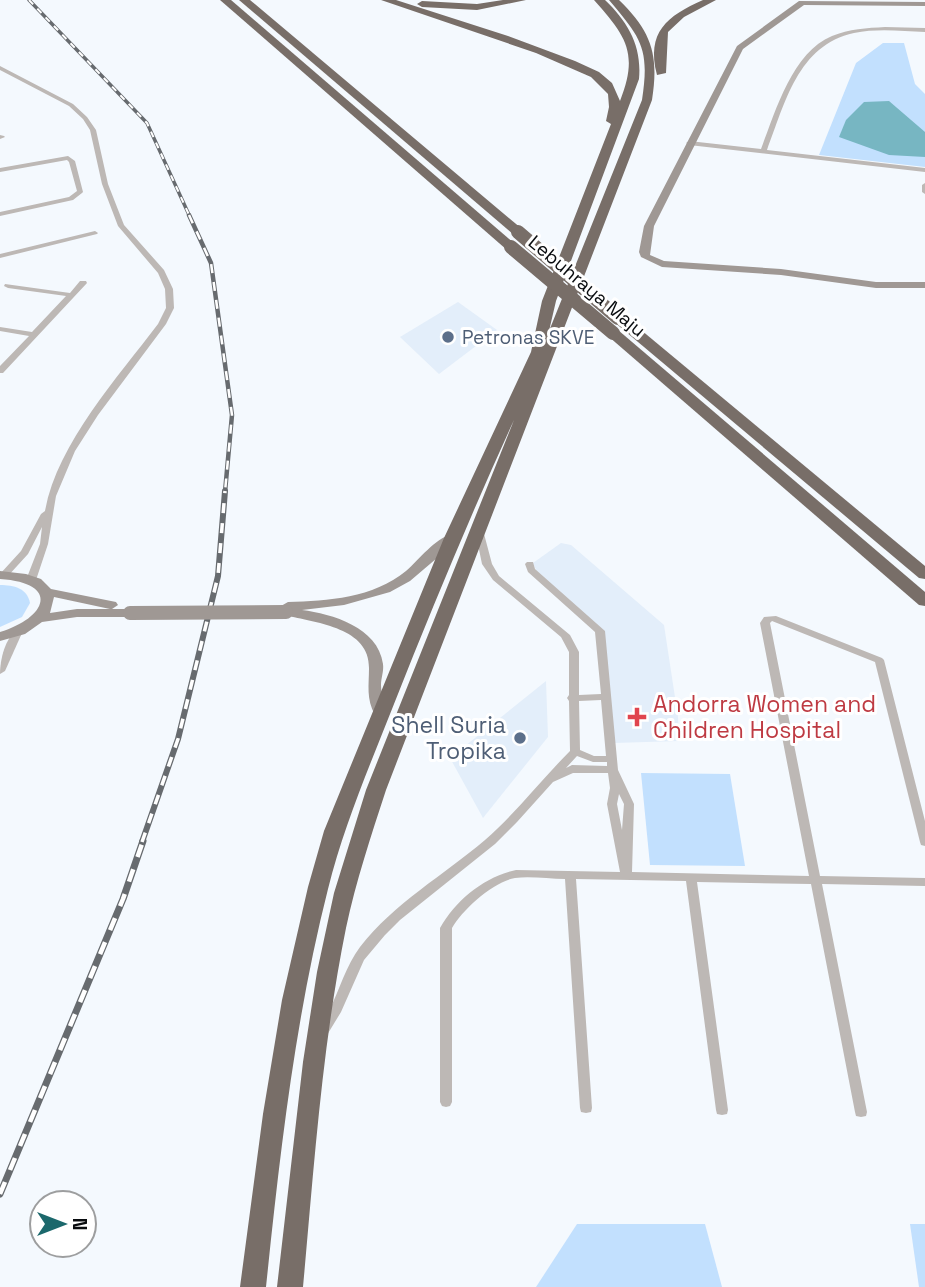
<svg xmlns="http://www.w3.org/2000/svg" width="925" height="1287" viewBox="0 0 925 1287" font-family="'Space Grotesk',sans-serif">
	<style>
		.built { fill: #e3eefa }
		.green { fill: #c2e0fe }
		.water { fill: #77b6c2 }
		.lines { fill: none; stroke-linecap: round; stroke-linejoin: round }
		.street { fill: #bdb8b5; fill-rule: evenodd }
		.secondary { fill: #9f9894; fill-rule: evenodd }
		.highway { fill: #786e68; fill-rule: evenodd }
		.rail-far3-casing { stroke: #676b6f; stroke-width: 3.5 }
		.rail-far2-casing { stroke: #676b6f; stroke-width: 4.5 }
		.rail-far1-casing { stroke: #676b6f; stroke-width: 6 }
		.rail-casing { stroke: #676b6f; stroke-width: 7 }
		.rail-far3 { stroke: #fff; stroke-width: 2; stroke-dasharray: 6; stroke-linecap: butt }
		.rail-far2 { stroke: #fff; stroke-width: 2.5; stroke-dasharray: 9; stroke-linecap: butt }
		.rail-far1 { stroke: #fff; stroke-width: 3.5; stroke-dasharray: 10; stroke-linecap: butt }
		.rail { stroke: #fff; stroke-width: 4.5; stroke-dasharray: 13; stroke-linecap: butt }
		.secondary-bridge { stroke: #9f9894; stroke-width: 14 }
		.highway-bridge { stroke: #786e68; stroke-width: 14 }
		.service-dot { fill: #5c6f8a; stroke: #fff; stroke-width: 2.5 }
		.health-dot { fill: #e0444e; stroke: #fff; stroke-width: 2.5 }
		.labels { text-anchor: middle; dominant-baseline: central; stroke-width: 6; stroke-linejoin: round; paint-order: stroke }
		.far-street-label { font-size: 19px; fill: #090c0f; stroke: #fff }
		.far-service-label { font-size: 19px; fill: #4e5e75; stroke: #fff; text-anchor: start }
		.health-label { font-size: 23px; fill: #be3a42; stroke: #fff; text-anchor: start }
		.service-label { font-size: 23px; fill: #4e5e75; stroke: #fff; text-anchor: end }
	</style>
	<rect width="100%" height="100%" fill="#f4f9fe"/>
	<!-- built -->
	<g class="built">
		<polygon points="458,302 497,330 439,374 400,337"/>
		<polygon points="561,543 571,545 664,625 678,717 679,741 614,743 604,632 536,570 533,563"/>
		<polygon points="546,681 548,737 483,818 450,758"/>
	</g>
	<!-- green -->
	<g class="green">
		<polygon points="883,43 904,43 915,84 925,94 925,167 819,155 856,63"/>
		<path d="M 0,585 C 14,585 27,588 30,603 L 22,617 L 0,627 Z"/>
		<polygon points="641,773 730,774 745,866 650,865"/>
		<polygon points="577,1224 705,1224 722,1287 536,1287"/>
		<polygon points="910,1224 925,1224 925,1287 919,1287"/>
	</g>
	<!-- water -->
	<polygon class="water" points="889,101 925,132 925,157 889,155 839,137 846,120 864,102"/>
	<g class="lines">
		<!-- street -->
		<g class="street">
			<path d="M 885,27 L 925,28 L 925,32 C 902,31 877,28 854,33 C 798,45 785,103 767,150 L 925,168 L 925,172 L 689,145 L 686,143 L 689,141 L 761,149 C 775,113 792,52 832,36 C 849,29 867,28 885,27 Z"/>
			<path d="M 0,66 L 73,104 L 87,117 L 96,130 L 108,184 L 124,225 L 164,270 L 173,289 L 174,308 L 166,324 L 98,415 L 75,451 L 56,496 L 48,544 L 36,580 L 31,583 L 26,580 L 40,544 L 42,527 L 28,554 L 7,577 L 1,577 L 0,574 L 21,551 L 41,514 L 45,511 C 57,444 118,377 158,324 L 166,308 L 165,289 L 158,273 L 118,226 L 102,184 L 90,130 L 83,119 L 69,106 L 0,70 Z"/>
			<polygon points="0,135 4,136 5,137 0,139"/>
			<polygon points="68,156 75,161 83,192 82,193 73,200 0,216 0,212 69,197 77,191 69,162 67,160 0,172 0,168"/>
			<polygon points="925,183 925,194 922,192 922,185"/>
			<polygon points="95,231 98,233 97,234 0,258 0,254"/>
			<polygon points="80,281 86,281 87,283 3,373 0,373 0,366 29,336 0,331 0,327 32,332 66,296 8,288 4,286 5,284 70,293"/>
			<path d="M 479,527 L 483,530 L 492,564 L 499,576 L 570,635 L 579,652 L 579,695 L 601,694 L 595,632 L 528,572 L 525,564 L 527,562 L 533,562 L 535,569 L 605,631 L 618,770 L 634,804 L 632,872 L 809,876 L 760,623 L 764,617 L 776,616 L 882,658 L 884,660 L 925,821 L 925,846 L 921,845 L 920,842 L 875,662 L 772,621 L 770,623 L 820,876 L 925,878 L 925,886 L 822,884 L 867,1112 L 866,1116 L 861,1117 L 856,1116 L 855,1112 L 811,884 L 697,882 L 728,1110 L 727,1114 L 722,1115 L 717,1114 L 716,1110 L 686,881 L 576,879 L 592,1108 L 591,1112 L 586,1113 L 581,1112 L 580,1108 L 565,879 C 549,879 531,876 515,878 C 494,881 462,910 452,928 L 452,1102 L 450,1106 L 446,1107 L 442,1106 L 440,1102 L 440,928 C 456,900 484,877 516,870 L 620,872 L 607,804 L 610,788 L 608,773 L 573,773 L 553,782 L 517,822 L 495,844 L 400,920 L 385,935 L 364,960 L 341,1012 L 327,1035 L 323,1037 L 319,1035 L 317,1032 C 321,1024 327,1017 330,1009 C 340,988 346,966 360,947 C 394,903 444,875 485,840 C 516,813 541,780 570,751 L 569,701 L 567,698 L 569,695 L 569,652 L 561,637 L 493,580 L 482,564 L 475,530 ZM 601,700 L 606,756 L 594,756 L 580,750 L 579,701 ZM 577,756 L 593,762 L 607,762 L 607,766 L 572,765 L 566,768 ZM 619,794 L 624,804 L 622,830 L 617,804 Z"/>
			<path d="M 17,630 L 22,633 L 5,671 L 0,674 C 0,660 5,638 17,630 Z"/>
		</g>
		<!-- secondary -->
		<g class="secondary">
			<polygon points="799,1 925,2 925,6 804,5 743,49 654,226 650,255 664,261 781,269 876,282 925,282 925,288 876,288 781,275 662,267 641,257 639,252 644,226 737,46"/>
			<path d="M 452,534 L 458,538 L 457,541 L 410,581 L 390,592 L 344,605 L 302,610 C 332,614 378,627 383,664 C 384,671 381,678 381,685 C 381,694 385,703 387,712 L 380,717 L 375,715 C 366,699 369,685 369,668 C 370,628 317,623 289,616 L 287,613 L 289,610 L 281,606 L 288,602 C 328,601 373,598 406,571 C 420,559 434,539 452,534 Z"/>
			<path d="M 0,571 L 26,574 L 41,579 L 51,589 L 116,602 L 118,605 L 112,609 L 130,609 L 137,613 L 130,617 L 77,617 L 42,622 L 25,634 L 0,641 L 0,632 C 47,618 61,583 0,579 ZM 54,597 L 110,609 L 77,609 L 50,613 Z"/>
		</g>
		<!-- highway -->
		<g class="highway">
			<polygon points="220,0 231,0 515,244 515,250 507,250"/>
			<polygon points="239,0 250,0 522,229 522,235 514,235"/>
			<path d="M 381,0 L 396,0 L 508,36 L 575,61 L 599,72 L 612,83 L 620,101 C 639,53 626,36 594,0 L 605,0 C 628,22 642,46 639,79 L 556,301 L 549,331 L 642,100 C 650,48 641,38 609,0 L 619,0 C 652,32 659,55 652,100 L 386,790 C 371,836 356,881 346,928 C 322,1046 314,1167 303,1287 L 277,1287 L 303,1062 L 317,972 L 334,893 L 366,790 L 514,420 C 471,514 432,608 394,704 C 370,765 344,825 328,889 C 295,1019 280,1153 266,1287 L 240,1287 L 263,1114 L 282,1000 L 308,887 L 324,831 L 444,538 L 531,352 L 542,301 L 611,124 L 606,121 L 609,107 L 608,94 L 591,77 L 536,53 Z"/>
			<polygon points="503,0 526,0 477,10 422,7 417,4 422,1 477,4"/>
			<path d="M 703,0 L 716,0 L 684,17 L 668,32 L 666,73 L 657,75 C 646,32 667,16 703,0 Z"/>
			<polygon points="618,314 623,315 925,566 925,579 919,578 613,321 613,315"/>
			<polygon points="613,329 618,330 925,592 925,606 919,605 608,336 608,330"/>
		</g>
		<!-- rail-far3 casing -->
		<g class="rail-far3-casing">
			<polyline id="rail-far3" points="29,0 147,123 190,217"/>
		</g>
		<!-- rail-far2 casing -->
		<g class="rail-far2-casing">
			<polyline id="rail-far2" points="189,215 211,263 232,415 225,492"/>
		</g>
		<!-- rail-far1 casing -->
		<g class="rail-far1-casing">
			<polyline id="rail-far1" points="142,842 178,739 218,576 225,491"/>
		</g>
		<!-- rail casing -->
		<g class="rail-casing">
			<polyline id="rail" points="0,1194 123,899 143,841"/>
		</g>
		<!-- rail-far3 -->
		<use href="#rail-far3" class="rail-far3"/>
		<!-- rail-far2 -->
		<use href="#rail-far2" class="rail-far2"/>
		<!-- rail-far1 -->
		<use href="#rail-far1" class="rail-far1"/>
		<!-- rail -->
		<use href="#rail" class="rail"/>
		<!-- secondary-bridge -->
		<polyline class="secondary-bridge" points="130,613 286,612"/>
		<!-- highway-bridge -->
		<g class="highway-bridge">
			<polyline points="518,232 618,318"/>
			<polyline points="511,247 613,333"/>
		</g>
	</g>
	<!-- markers -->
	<g class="service-dot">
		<circle cx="448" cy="337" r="7"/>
		<circle cx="520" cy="738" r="7"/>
	</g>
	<path class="health-dot" d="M633.5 706.5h7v7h7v7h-7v7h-7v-7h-7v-7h7z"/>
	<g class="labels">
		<!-- far-street labels -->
		<g class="far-street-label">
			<text transform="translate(587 286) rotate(40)">Lebuhraya Maju</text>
		</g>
		<!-- far-service labels -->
		<g class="far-service-label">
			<text x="462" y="337">Petronas SKVE</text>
		</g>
		<!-- health labels -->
		<g class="health-label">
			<text x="653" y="704">Andorra Women and<tspan x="653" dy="26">Children Hospital</tspan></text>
		</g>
		<!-- service labels -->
		<g class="service-label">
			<text x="506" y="725">Shell Suria<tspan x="506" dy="26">Tropika</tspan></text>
		</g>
	</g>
	<!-- north arrow -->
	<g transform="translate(63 1224) rotate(90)"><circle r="33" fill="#ffffff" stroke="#9d9e9f" stroke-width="2"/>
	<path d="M0-5L12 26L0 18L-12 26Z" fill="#1b686c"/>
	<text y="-10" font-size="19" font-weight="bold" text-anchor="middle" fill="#090c0f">N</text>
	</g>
</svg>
